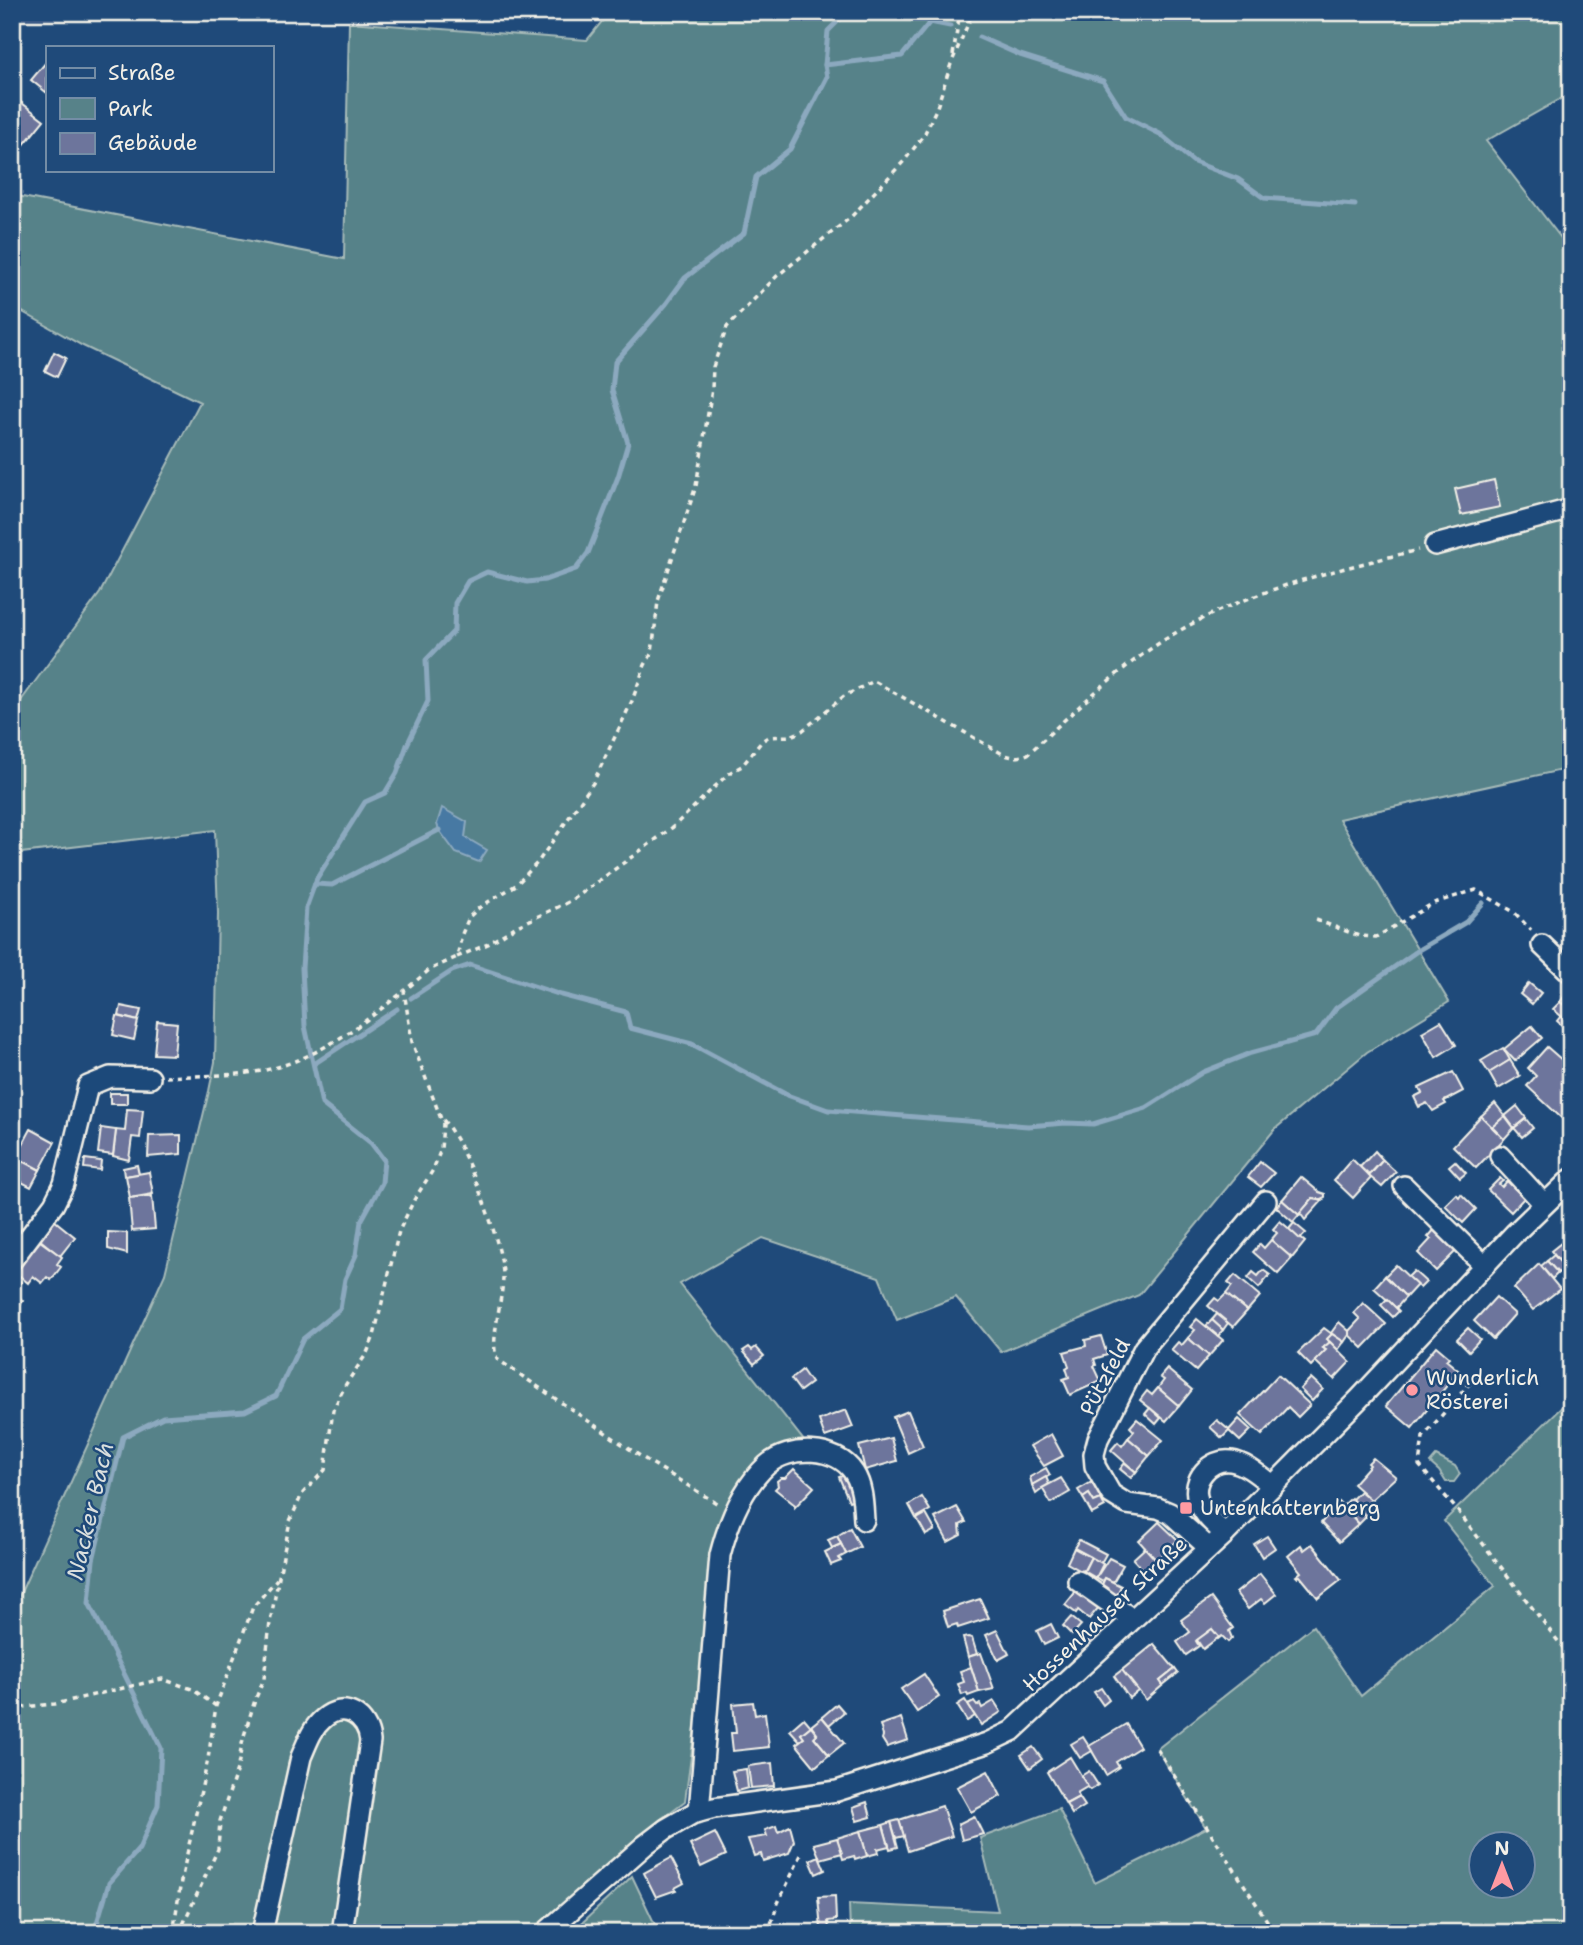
<svg xmlns="http://www.w3.org/2000/svg" width="1583" height="1945" viewBox="0 0 1583 1945" font-family="'Shantell Sans',sans-serif">
	<style>
		.built { fill: #365784 }
		.green { fill: #578289; stroke: #a6bab8; stroke-width: 2; fill-rule: evenodd }
		.water { fill: #4679a3; stroke: #8ca9bf; stroke-width: 2 }
		.lines { fill: none; stroke-linecap: round; stroke-linejoin: round }
		.stream { stroke: #8ca9bf; stroke-width: 5 }
		.building { fill: #6d759c; stroke: #f4f1e8; stroke-width: 2 }
		.minor-casing { stroke: #f4f1e8; stroke-width: 24 }
		.path { stroke: #f4f1e8; stroke-width: 3.5; stroke-dasharray: 5 5; stroke-linecap: butt }
		.minor { stroke: #1f4a7a; stroke-width: 19 }
		.poi-dot { fill: #ff9aa2; stroke: #1f4a7a; stroke-width: 2.5 }
		.labels { text-anchor: middle; dominant-baseline: central; stroke-width: 5; stroke-linejoin: round; paint-order: stroke }
		.street-label { font-size: 21px; fill: #f4f1e8; stroke: #1f4a7a }
		.poi-label { font-size: 21px; fill: #f4f1e8; stroke: #1f4a7a; text-anchor: start }
		.water-label { font-size: 23px; font-style: italic; fill: #dadfde; stroke: #1f4a7a }
	</style>
	<rect width="100%" height="100%" fill="#1f4a7a"/>
	<filter id="ink" filterUnits="userSpaceOnUse"><feTurbulence type="fractalNoise" baseFrequency=".0143" numOctaves="2"/><feDisplacementMap in="SourceGraphic" scale="14" xChannelSelector="R" yChannelSelector="G"/><feConvolveMatrix kernelMatrix="1 2 1 2 8 2 1 2 1" color-interpolation-filters="sRGB"/></filter>
	<g filter="url(#ink)">
		<!-- built -->
		<polygon class="built" points="12,12 188,12 12,22"/>
		<!-- green -->
		<g class="green">
			<polygon points="498,12 1571,12 1571,93 1486,141 1571,251 1571,768 1339,819 1449,1002 1367,1052 1275,1129 1139,1295 1001,1352 956,1297 897,1320 879,1277 763,1238 680,1284 808,1446 771,1455 714,1551 698,1705 685,1801 657,1822 529,1933 12,1933 12,1800 18,1791 12,1761 12,1612 165,1274 209,1091 215,1062 218,913 215,830 12,854 12,713 100,593 200,402 83,346 12,306 12,195 344,259 349,22 587,40 603,20"/>
			<path d="M 1571,1398 L 1571,1933 L 850,1933 L 849,1904 L 998,1911 L 980,1838 L 1059,1809 L 1095,1883 L 1206,1828 L 1157,1749 L 1313,1626 L 1361,1696 L 1495,1586 L 1444,1521 ZM 1524,1843 L 1524,1885 L 1482,1885 L 1482,1843 Z"/>
			<polygon points="1436,1456 1455,1466 1460,1474 1454,1482 1446,1482 1439,1471 1430,1463"/>
			<polygon points="632,1876 659,1933 571,1933 626,1882"/>
		</g>
		<!-- water -->
		<polygon class="water" points="442,808 467,822 465,837 487,850 479,862 456,853 439,830 437,824"/>
		<g class="lines">
			<!-- stream -->
			<g class="stream">
				<polyline points="979,37 1020,55 1103,81 1126,117 1160,134 1194,162 1238,179 1264,198 1355,205"/>
				<polyline points="825,65 902,56 930,22 950,26"/>
				<polyline points="315,884 332,885 439,830"/>
				<polyline points="411,998 452,971 470,965 561,995 626,1012 630,1028 692,1044 787,1095 828,1110 1028,1126 1066,1123 1093,1124 1146,1108 1203,1072 1251,1053 1316,1035 1336,1008 1420,949 1466,922 1483,903"/>
				<polyline points="314,1064 397,1009"/>
				<polyline points="94,1933 109,1883 139,1849 158,1805 161,1748 89,1603 93,1560 123,1437 163,1417 245,1411 276,1396 303,1339 340,1309 345,1279 356,1255 361,1221 382,1183 384,1160 371,1143 322,1104 305,1026 302,968 306,908 317,878 365,802 385,793 397,773 407,745 428,701 426,660 454,631 455,603 468,581 487,572 527,582 545,580 576,569 588,553 618,477 628,443 612,390 615,362 666,304 685,278 744,233 756,177 790,149 827,77 825,65 828,31 845,14 859,17 870,16 870,12"/>
			</g>
		</g>
		<!-- building -->
		<g class="building">
			<polygon points="47,61 47,93 31,80"/>
			<polygon points="18,100 44,120 14,157 12,155 12,106"/>
			<polygon points="54,352 66,358 57,377 45,371"/>
			<polygon points="1494,480 1500,507 1461,515 1455,489"/>
			<polygon points="1529,983 1541,993 1532,1004 1520,994"/>
			<polygon points="1570,989 1571,1007 1568,1008 1560,1002"/>
			<polygon points="1560,1002 1568,1008 1571,1007 1570,1024 1553,1009"/>
			<polygon points="121,1006 141,1010 138,1021 119,1016"/>
			<polygon points="117,1016 138,1021 134,1040 113,1035"/>
			<polygon points="1561,1016 1570,1024 1566,1029 1557,1021"/>
			<polygon points="157,1021 177,1023 174,1055 154,1054"/>
			<polygon points="1441,1021 1456,1045 1436,1057 1422,1032"/>
			<polygon points="1532,1026 1542,1038 1515,1061 1504,1049"/>
			<polygon points="1547,1047 1571,1068 1571,1073 1562,1083 1571,1091 1570,1126 1527,1086 1536,1076 1528,1068"/>
			<polygon points="1503,1048 1510,1060 1489,1073 1481,1061"/>
			<polygon points="1510,1060 1520,1076 1498,1089 1489,1073"/>
			<polygon points="1453,1072 1463,1091 1444,1101 1446,1104 1433,1111 1427,1103 1419,1107 1414,1097 1422,1093 1419,1088"/>
			<rect x="110" y="1093" width="17" height="11"/>
			<polygon points="1495,1103 1505,1116 1492,1127 1481,1116"/>
			<polygon points="1517,1106 1526,1118 1514,1128 1505,1116"/>
			<polygon points="127,1109 143,1110 140,1138 132,1137 129,1160 113,1156 116,1130 125,1131"/>
			<polygon points="1481,1116 1504,1139 1476,1168 1453,1146"/>
			<polygon points="1505,1116 1514,1128 1504,1139 1492,1127"/>
			<polygon points="1526,1119 1533,1128 1522,1137 1514,1128"/>
			<polygon points="101,1128 116,1130 113,1155 98,1153"/>
			<polygon points="31,1129 55,1142 40,1170 16,1157"/>
			<polygon points="181,1135 181,1154 148,1157 149,1136"/>
			<polygon points="1375,1151 1383,1160 1369,1175 1360,1167"/>
			<polygon points="85,1159 101,1161 100,1170 84,1168"/>
			<polygon points="1352,1159 1371,1178 1353,1198 1334,1180"/>
			<polygon points="1383,1160 1396,1172 1382,1187 1369,1176"/>
			<polygon points="23,1161 40,1170 31,1187 14,1178"/>
			<polygon points="1455,1161 1466,1173 1460,1178 1449,1166"/>
			<polygon points="1260,1162 1274,1173 1261,1187 1248,1177"/>
			<polygon points="137,1165 139,1174 124,1176 123,1168"/>
			<polygon points="149,1172 153,1194 130,1198 126,1176"/>
			<polygon points="1301,1177 1319,1192 1325,1194 1325,1197 1319,1200 1313,1198 1299,1215 1282,1200"/>
			<polygon points="1500,1178 1503,1181 1499,1184 1502,1187 1507,1181 1524,1198 1511,1212 1488,1190"/>
			<polygon points="1456,1194 1459,1197 1461,1194 1476,1209 1463,1223 1445,1205"/>
			<polygon points="152,1196 155,1229 132,1231 129,1198"/>
			<polygon points="1313,1198 1323,1200 1305,1220 1300,1213"/>
			<polygon points="1282,1200 1299,1215 1293,1222 1276,1207"/>
			<polygon points="54,1220 75,1237 60,1256 39,1239"/>
			<polygon points="1280,1221 1305,1242 1292,1258 1271,1240 1277,1233 1273,1229"/>
			<polygon points="1294,1223 1306,1233 1300,1239 1289,1229"/>
			<polygon points="1435,1229 1457,1250 1436,1271 1418,1253 1431,1239 1428,1237"/>
			<polygon points="108,1232 127,1233 127,1254 108,1249"/>
			<polygon points="1571,1235 1571,1275 1551,1251"/>
			<polygon points="1271,1240 1292,1258 1278,1274 1253,1252 1260,1244 1264,1248"/>
			<polygon points="40,1241 62,1257 57,1264 61,1267 51,1280 47,1277 42,1283 33,1276 28,1283 15,1272 26,1259 23,1258 33,1245 35,1247"/>
			<polygon points="1554,1255 1565,1268 1558,1273 1547,1261"/>
			<polygon points="1547,1261 1558,1273 1552,1279 1541,1266"/>
			<polygon points="1539,1264 1560,1289 1533,1310 1514,1288"/>
			<polygon points="1396,1265 1417,1285 1406,1297 1385,1276"/>
			<polygon points="1263,1270 1270,1275 1259,1288 1248,1278 1253,1272 1258,1276"/>
			<polygon points="1414,1271 1426,1282 1420,1288 1408,1277"/>
			<polygon points="12,1274 21,1282 12,1293"/>
			<polygon points="1235,1275 1260,1296 1247,1311 1226,1294 1232,1286 1228,1283"/>
			<polygon points="1385,1276 1406,1297 1396,1308 1374,1288"/>
			<polygon points="12,1293 16,1294 23,1301 12,1313"/>
			<polygon points="1226,1294 1247,1311 1233,1327 1208,1306 1215,1298 1219,1301"/>
			<polygon points="1496,1297 1515,1314 1493,1339 1474,1321"/>
			<polygon points="1387,1299 1399,1311 1393,1317 1381,1305"/>
			<polygon points="1363,1303 1386,1324 1363,1348 1347,1333 1360,1319 1354,1313"/>
			<polygon points="1217,1314 1228,1323 1223,1330 1212,1320"/>
			<polygon points="1197,1319 1223,1340 1209,1356 1188,1338 1195,1330 1190,1327"/>
			<polygon points="1212,1320 1223,1330 1218,1336 1206,1326"/>
			<polygon points="1339,1322 1349,1331 1349,1335 1344,1342 1331,1333"/>
			<polygon points="1324,1328 1332,1334 1327,1339 1330,1342 1323,1348 1326,1350 1311,1366 1298,1353"/>
			<polygon points="1468,1328 1480,1339 1469,1351 1457,1339"/>
			<polygon points="1332,1334 1344,1342 1338,1350 1327,1339"/>
			<polygon points="1101,1336 1107,1355 1094,1359 1096,1365 1094,1366 1101,1381 1070,1395 1063,1379 1069,1377 1066,1368 1069,1366 1064,1352 1086,1346 1085,1340"/>
			<polygon points="1188,1338 1209,1356 1196,1371 1171,1350 1178,1342 1182,1345"/>
			<polygon points="1330,1342 1350,1362 1334,1379 1315,1361 1326,1350 1323,1348"/>
			<polygon points="1436,1346 1449,1357 1446,1360 1459,1371 1412,1428 1386,1406"/>
			<polygon points="749,1347 752,1350 756,1347 764,1356 754,1364 743,1351"/>
			<polygon points="1167,1369 1192,1390 1179,1406 1158,1388 1164,1380 1160,1377"/>
			<polygon points="802,1370 811,1383 800,1391 791,1379"/>
			<polygon points="1278,1375 1310,1405 1298,1417 1288,1407 1262,1435 1240,1415"/>
			<polygon points="1311,1378 1323,1389 1312,1401 1300,1389"/>
			<polygon points="1158,1388 1179,1406 1166,1421 1140,1400 1147,1391 1152,1395"/>
			<polygon points="1150,1408 1161,1418 1156,1424 1145,1414"/>
			<polygon points="846,1410 853,1427 825,1437 819,1420"/>
			<polygon points="908,1411 923,1446 908,1453 893,1417"/>
			<polygon points="1137,1419 1163,1440 1149,1456 1128,1438 1134,1431 1130,1427"/>
			<polygon points="1239,1419 1251,1430 1240,1441 1229,1431 1222,1438 1210,1427 1217,1420 1229,1430"/>
			<polygon points="1051,1434 1063,1456 1044,1466 1030,1446"/>
			<polygon points="891,1438 897,1461 865,1470 859,1446"/>
			<polygon points="1128,1438 1149,1456 1136,1472 1111,1450 1118,1442 1122,1446"/>
			<polygon points="1373,1458 1396,1477 1371,1500 1353,1484 1370,1465 1368,1463"/>
			<polygon points="1125,1463 1136,1472 1131,1478 1120,1469"/>
			<polygon points="1046,1468 1050,1475 1032,1485 1030,1477"/>
			<polygon points="794,1469 814,1487 795,1507 795,1505 775,1489 778,1486 777,1481 781,1478 785,1478"/>
			<polygon points="848,1474 858,1498 849,1501 839,1477"/>
			<polygon points="1046,1477 1049,1484 1036,1494 1032,1485"/>
			<polygon points="1061,1478 1070,1492 1051,1503 1042,1488"/>
			<polygon points="1092,1482 1101,1499 1094,1502 1089,1494 1083,1498 1078,1490"/>
			<polygon points="1360,1491 1371,1500 1369,1502 1375,1507 1366,1517 1352,1499"/>
			<polygon points="1089,1494 1094,1502 1101,1499 1105,1507 1092,1514 1083,1498"/>
			<polygon points="922,1497 930,1510 916,1518 909,1505"/>
			<polygon points="1351,1498 1366,1517 1359,1524 1343,1506"/>
			<polygon points="1339,1502 1359,1524 1339,1542 1321,1523"/>
			<polygon points="957,1507 966,1522 960,1525 961,1535 948,1542 935,1518"/>
			<polygon points="926,1514 935,1530 926,1535 917,1519"/>
			<polygon points="1159,1522 1178,1540 1156,1560 1139,1541"/>
			<polygon points="850,1528 860,1547 846,1554 837,1536"/>
			<polygon points="837,1536 841,1544 832,1548 828,1540"/>
			<polygon points="1267,1536 1275,1548 1262,1557 1254,1544"/>
			<polygon points="1079,1540 1106,1554 1101,1563 1074,1548"/>
			<polygon points="841,1544 846,1554 839,1558 841,1561 831,1565 825,1552"/>
			<polygon points="1312,1544 1341,1580 1318,1598 1300,1576 1297,1577 1296,1576 1301,1572 1288,1556 1301,1545 1304,1550"/>
			<polygon points="1074,1548 1091,1557 1083,1572 1067,1563"/>
			<polygon points="1145,1548 1156,1560 1144,1571 1133,1559"/>
			<polygon points="1091,1557 1103,1564 1096,1578 1084,1571"/>
			<polygon points="1109,1558 1123,1565 1113,1582 1105,1578 1103,1582 1096,1578"/>
			<polygon points="1260,1574 1276,1594 1265,1603 1261,1599 1248,1609 1236,1593"/>
			<polygon points="1105,1578 1121,1586 1116,1597 1100,1589"/>
			<polygon points="1078,1589 1100,1606 1089,1619 1078,1610 1076,1613 1065,1605"/>
			<polygon points="1211,1598 1233,1628 1229,1631 1232,1638 1228,1642 1222,1636 1218,1639 1212,1629 1196,1641 1199,1646 1186,1655 1177,1642 1190,1632 1181,1620"/>
			<polygon points="980,1599 989,1618 958,1628 957,1624 948,1627 943,1611"/>
			<polygon points="1071,1617 1081,1625 1072,1635 1063,1626"/>
			<polygon points="1051,1624 1058,1638 1044,1645 1037,1631"/>
			<polygon points="1212,1629 1219,1637 1203,1649 1197,1640"/>
			<polygon points="997,1630 1009,1654 998,1660 986,1635"/>
			<polygon points="1090,1631 1100,1641 1094,1647 1084,1637"/>
			<polygon points="968,1637 972,1638 977,1654 968,1657 963,1638"/>
			<polygon points="1154,1644 1175,1669 1160,1681 1163,1685 1146,1700 1122,1670"/>
			<polygon points="981,1653 994,1689 979,1692 968,1657"/>
			<polygon points="971,1667 979,1692 968,1696 967,1693 962,1695 958,1684 964,1682 960,1671"/>
			<polygon points="1175,1669 1178,1673 1163,1685 1160,1681"/>
			<polygon points="1122,1670 1138,1691 1129,1698 1114,1676"/>
			<polygon points="924,1674 939,1697 917,1712 901,1689"/>
			<polygon points="1101,1688 1109,1700 1103,1705 1094,1692"/>
			<polygon points="965,1700 975,1716 967,1721 957,1705"/>
			<polygon points="994,1701 1001,1712 981,1725 968,1705 974,1702 977,1706 980,1704 982,1708"/>
			<polygon points="753,1702 755,1715 765,1713 769,1747 733,1751 731,1733 736,1733 733,1704"/>
			<polygon points="837,1704 844,1712 829,1725 822,1717"/>
			<polygon points="822,1717 844,1743 829,1755 814,1737 817,1734 811,1726"/>
			<polygon points="804,1718 811,1726 801,1734 804,1738 796,1744 800,1741 790,1730"/>
			<polygon points="901,1718 908,1740 887,1747 882,1739 883,1736 880,1725"/>
			<polygon points="1126,1724 1140,1747 1116,1762 1119,1767 1106,1775 1089,1746"/>
			<polygon points="811,1726 817,1734 814,1737 829,1755 815,1767 796,1744 804,1738 801,1734"/>
			<polygon points="1083,1737 1092,1751 1080,1758 1071,1744"/>
			<polygon points="1033,1747 1042,1759 1030,1768 1021,1755"/>
			<polygon points="1070,1757 1090,1790 1087,1787 1077,1793 1079,1797 1066,1804 1047,1772"/>
			<polygon points="772,1763 774,1786 751,1788 748,1766"/>
			<polygon points="746,1769 748,1788 737,1791 732,1771"/>
			<polygon points="988,1771 1001,1796 971,1812 957,1787"/>
			<polygon points="1089,1771 1098,1785 1090,1790 1081,1776"/>
			<polygon points="1079,1797 1085,1806 1072,1814 1066,1804"/>
			<polygon points="867,1802 871,1817 857,1821 853,1807"/>
			<polygon points="942,1806 952,1836 908,1851 899,1820"/>
			<polygon points="974,1816 983,1834 962,1840 958,1824"/>
			<polygon points="899,1820 904,1836 896,1838 891,1822"/>
			<polygon points="891,1822 898,1847 890,1849 883,1825"/>
			<polygon points="883,1825 889,1846 877,1849 878,1853 867,1856 860,1831"/>
			<polygon points="776,1826 778,1832 790,1826 794,1841 789,1853 763,1861 761,1854 754,1856 748,1839 767,1836 765,1830"/>
			<polygon points="860,1831 867,1856 855,1860 854,1856 843,1859 837,1838"/>
			<polygon points="715,1833 726,1855 701,1867 690,1845"/>
			<polygon points="837,1838 842,1853 820,1859 814,1844"/>
			<polygon points="819,1856 825,1870 816,1874 810,1860"/>
			<polygon points="671,1858 684,1883 675,1888 676,1890 656,1897 644,1873"/>
			<polygon points="835,1896 836,1920 828,1921 829,1928 821,1929 818,1897"/>
		</g>
		<g class="lines">
			<!-- minor casing -->
			<g class="minor-casing">
				<g id="minor">
					<polyline points="1435,545 1571,509"/>
					<polyline points="1542,945 1571,973"/>
					<polyline points="1500,1156 1544,1204"/>
					<polyline points="1404,1186 1484,1265"/>
					<polyline points="12,1260 54,1204 64,1184 88,1086 110,1077 150,1078"/>
					<path d="M 1225,1534 C 1214,1524 1202,1514 1198,1500 C 1191,1480 1210,1458 1231,1461 C 1246,1463 1261,1477 1273,1486"/>
					<polyline points="1209,1548 1170,1513 1158,1508 1127,1504 1111,1494 1095,1466 1094,1454 1098,1439 1144,1348 1266,1201"/>
					<polyline points="1078,1581 1131,1618"/>
					<path d="M 699,1812 L 720,1555 C 728,1524 742,1488 767,1465 C 789,1445 837,1446 854,1473 C 863,1487 863,1505 864,1520"/>
					<path d="M 262,1933 L 301,1757 C 307,1744 311,1729 323,1719 C 344,1700 368,1717 370,1741 L 342,1933"/>
					<polyline points="545,1933 645,1845 666,1829 692,1814 714,1808 837,1791 987,1743 1012,1731 1225,1534 1358,1400 1514,1234 1571,1179"/>
				</g>
			</g>
			<!-- path -->
			<g class="path">
				<polyline points="953,55 960,12"/>
				<polyline points="1316,920 1359,936 1376,937 1434,903 1476,890 1514,912 1531,930"/>
				<path d="M 457,957 L 488,944 L 515,927 L 571,901 L 673,827 L 729,773 L 742,766 L 762,741 L 768,737 L 791,736 L 802,731 L 844,696 L 874,681 L 1001,753 C 1011,758 1018,758 1028,754 C 1073,712 1119,667 1172,635 C 1246,591 1335,570 1418,550"/>
				<path d="M 166,1077 C 201,1075 240,1077 274,1068 C 323,1055 365,1022 404,991"/>
				<path d="M 443,1120 C 464,1142 502,1242 503,1274 C 504,1296 489,1341 497,1359 L 640,1456 L 718,1504"/>
				<polyline points="1477,1375 1423,1437 1419,1465 1457,1510 1571,1658"/>
				<polyline points="12,1703 24,1707 55,1704 162,1679 192,1689 216,1706"/>
				<polyline points="1157,1749 1275,1933"/>
				<polyline points="173,1933 181,1881 208,1759 216,1706 253,1607 277,1579"/>
				<polyline points="179,1933 218,1849 220,1821 238,1766 243,1739 255,1700 264,1679 270,1622 290,1521 302,1494 325,1470 333,1410 346,1384 367,1353 374,1336 399,1231 414,1200 433,1170 441,1149 443,1124 412,1042 404,991 429,970 457,957 462,934 469,917 480,907 516,885 538,862 593,783 632,701 645,665 652,653 658,601 696,486 712,389 713,367 727,327 777,276 851,217 905,160 924,135 937,107 951,64 973,12"/>
				<polyline points="768,1933 778,1903 801,1855"/>
			</g>
			<!-- minor -->
			<use href="#minor" class="minor"/>
		</g>
	</g>
	<!-- markers -->
	<g class="poi-dot">
		<circle cx="1412" cy="1390" r="7"/>
		<rect x="1179" y="1501" width="14" height="14" rx="3.5"/>
	</g>
	<g class="labels">
		<!-- street labels -->
		<g class="street-label">
			<text transform="translate(1105 1377) rotate(-62)">Pützfeld</text>
			<text transform="translate(1105 1614) rotate(-43)">Hossenhauser Straße</text>
		</g>
		<!-- poi labels -->
		<g class="poi-label">
			<text x="1426" y="1378">Wunderlich<tspan x="1426" dy="24">Rösterei</tspan></text>
			<text x="1200" y="1508">Untenkatternberg</text>
		</g>
		<!-- water labels -->
		<g class="water-label">
			<text transform="translate(90 1511) rotate(-77)">Nacker Bach</text>
		</g>
	</g>
	<!-- margin -->
	<rect width="1583" height="1945" fill="none" stroke="#1f4a7a" stroke-width="42"/>
	<rect x="21" y="21" width="1541" height="1903" fill="none" stroke="#f4f1e8" stroke-width="2.5" filter="url(#ink)"/>
	<!-- legend -->
	<rect x="46" y="46" width="228" height="126" fill="#1f4a7a" stroke="#748da6" stroke-width="2"/>
	<rect x="60" y="68" width="35" height="10" fill="#1f4a7a" stroke="#748da6" stroke-width="2"/>
	<text x="108" y="80" font-size="21" fill="#f4f1e8">Straße</text>
	<rect x="60" y="98" width="35" height="21" fill="#578289" stroke="#748da6" stroke-width="2"/>
	<text x="108" y="116" font-size="21" fill="#f4f1e8">Park</text>
	<rect x="60" y="133" width="35" height="21" fill="#6d759c" stroke="#748da6" stroke-width="2"/>
	<text x="108" y="150" font-size="21" fill="#f4f1e8">Gebäude</text>
	<!-- north arrow -->
	<g transform="translate(1502 1865)"><circle r="33" fill="#1f4a7a" stroke="#748da6" stroke-width="2"/>
	<path d="M0-5L12 26L0 18L-12 26Z" fill="#ff9aa2"/>
	<text y="-10" font-size="19" font-weight="bold" text-anchor="middle" fill="#f4f1e8">N</text>
	</g>
</svg>
